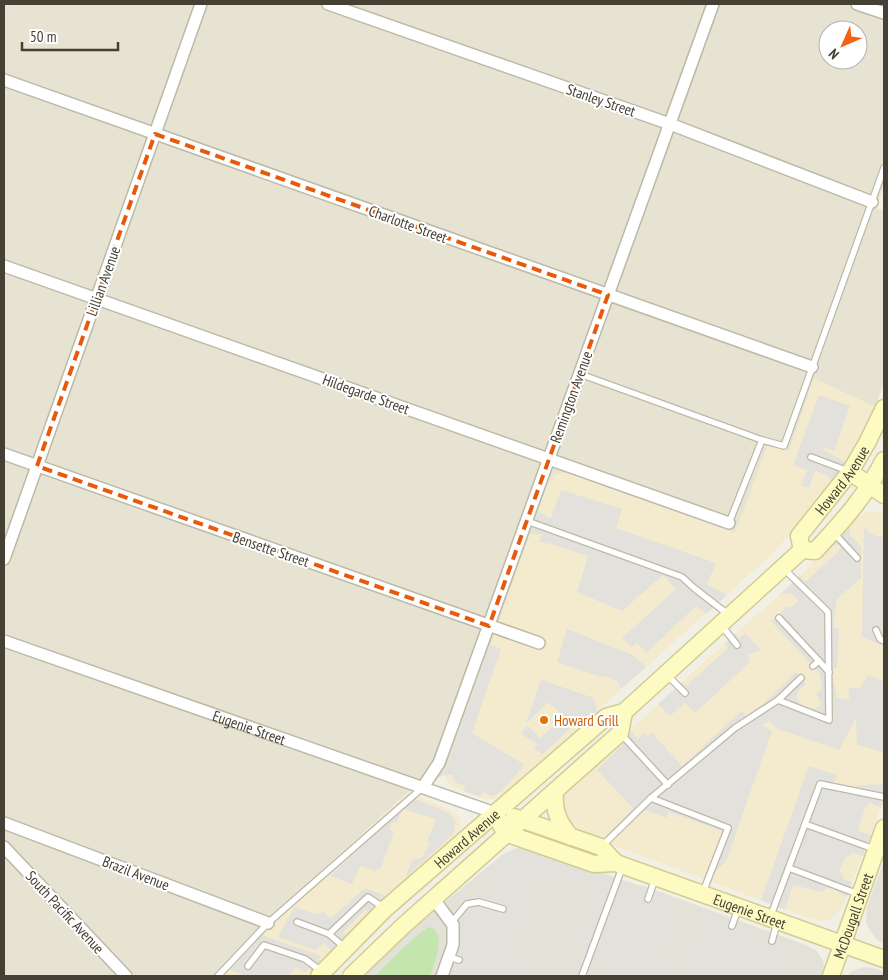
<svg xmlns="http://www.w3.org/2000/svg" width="888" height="980" viewBox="0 0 888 980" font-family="'PT Sans Narrow',sans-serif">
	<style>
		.residential { fill: #e6e3d2; fill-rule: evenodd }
		.commercial { fill: #f4ebcf }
		.industrial { fill: #e4e1d9 }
		.green { fill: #c2e6ad }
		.parking { fill: #e2e1dc }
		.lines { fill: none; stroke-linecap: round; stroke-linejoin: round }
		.lane-casing { stroke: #bdb9a7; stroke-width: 8 }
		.street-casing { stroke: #bdb9a7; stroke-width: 14 }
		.secondary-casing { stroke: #d1cc95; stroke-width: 19 }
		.lane { stroke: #fff; stroke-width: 5.5 }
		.street { stroke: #fff; stroke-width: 11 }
		.secondary { stroke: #fdfac2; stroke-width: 16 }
		.marked { fill: none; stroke: #e8590c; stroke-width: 4; stroke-dasharray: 10 6; stroke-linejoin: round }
		.food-dot { fill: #e8710a; stroke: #fff; stroke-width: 2 }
		.labels { text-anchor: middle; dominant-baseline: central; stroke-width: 4; stroke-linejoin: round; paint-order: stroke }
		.street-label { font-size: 15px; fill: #444034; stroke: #fff }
		.food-label { font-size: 15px; fill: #c56008; stroke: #fff; text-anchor: start }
	</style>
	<rect width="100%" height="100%" fill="#f2f0e4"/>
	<!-- residential -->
	<path class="residential" d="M 4,4 L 884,4 L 884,184 L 876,208 L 884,211 L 884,382 L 875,407 L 814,379 L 789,451 L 768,445 L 735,533 L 566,473 L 554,475 L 548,484 L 444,775 L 408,792 L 273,915 L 214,976 L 4,976 ZM 828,30 L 858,30 L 858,60 L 828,60 Z"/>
	<!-- commercial -->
	<g class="commercial">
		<polygon points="814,378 875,407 841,471 803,520 769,557 505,793 497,798 488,800 451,786 444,775 548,484 554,475 565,473 735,533 768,445 789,451"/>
		<polygon points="868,512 884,513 884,800 842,908 837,914 830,919 821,921 808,918 575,831 564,820 562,799 568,788 682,682 800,576 859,516"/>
		<polygon points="408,792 455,812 461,821 458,835 314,976 214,976 273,915"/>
	</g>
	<!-- industrial -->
	<g class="industrial">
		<polygon points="529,847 586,868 663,893 806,945 817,951 823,960 824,969 823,976 363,976 414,928 502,855 516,848"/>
		<polygon points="884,860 884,944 875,938 866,923 867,907"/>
		<polygon points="862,967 875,968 884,972 884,976 847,976 852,971"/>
	</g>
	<!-- green -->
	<path class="green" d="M 428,927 C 449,931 434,964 430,976 L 375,976 L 403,948 Z"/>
	<!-- parking -->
	<g class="parking">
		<polygon points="819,395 850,406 834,451 824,447 823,450 846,462 833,483 827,475 815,471 809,488 801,486 807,470 793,465"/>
		<polygon points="561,490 622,509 616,528 716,563 707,584 727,595 706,614 701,609 695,607 646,653 637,643 632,647 622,638 676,589 663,575 622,611 577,592 588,556 551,544 539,542 542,534 530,534 538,511 547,517 551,518"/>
		<polygon points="850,524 850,535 861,546 861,578 837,599 833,627 839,628 837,668 831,669 837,698 849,700 849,688 860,688 868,675 884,682 883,752 857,745 856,718 839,750 778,729 769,721 762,725 772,731 726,861 711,877 712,882 704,879 722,831 669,812 666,818 645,810 608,844 601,841 633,808 597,770 622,745 618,741 630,730 638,739 644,733 648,737 651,732 682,766 741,711 747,716 764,703 796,672 806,684 797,692 797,699 801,705 812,709 820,706 821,703 816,694 822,688 819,673 771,621 788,606 790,608 799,600 790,593 780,594 800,576 805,582 837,553 841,547 839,545 831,545"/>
		<polygon points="864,528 875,536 884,537 884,646 862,637"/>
		<polygon points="567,629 633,655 646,667 621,689 617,681 606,676 601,677 557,662"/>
		<polygon points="745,633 761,650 748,654 750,662 695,713 685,703 670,716 658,704 682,682 686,686 728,648 725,643 735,634 739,638"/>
		<polygon points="490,645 501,649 472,733 525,765 501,791 493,796 483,792 480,797 464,791 466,787 455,782 452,775 444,775"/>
		<polygon points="541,680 594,698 597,711 582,725 577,722 543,754 534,749 537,744 521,734 527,725 540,738 563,717 549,702 526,723"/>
		<polygon points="809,766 837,775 830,789 847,794 858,785 884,784 884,800 881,808 871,803 865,807 858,831 871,835 863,856 853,853 845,858 839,870 845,880 852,882 847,897 830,887 821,892 793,885 785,910 761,900"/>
		<polygon points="415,799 449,813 455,820 455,827 453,834 406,877 412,860 421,858 430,844 427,842 436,819 403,809 397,822 392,822 389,829 394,831 381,868 376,871 360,866 352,884 330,876 402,809"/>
		<polygon points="528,852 581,871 586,868 628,882 626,885 642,891 642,886 663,893 659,897 673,901 651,964 685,976 610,976 617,959 612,957 612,955 601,953 593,976 574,976 584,947 581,946 601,890 537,867 518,919 525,922 521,934 510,930 501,953 513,957 510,966 539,976 452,976 459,949 464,951 467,940 466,923 459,904 459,898 463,889 470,896 485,898 498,903 500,899 490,895 505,859"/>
		<polygon points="365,888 384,895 389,900 374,915 365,910 342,933 349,938 334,954 324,943 316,950 278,937 295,907 318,915 323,911 330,919"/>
		<polygon points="709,915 723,922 725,916 743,922 740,927 754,932 752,939 753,942 761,945 765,938 764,930 784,937 778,942 777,947 790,950 781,976 688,976"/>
		<polygon points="262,935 321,956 318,959 324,965 315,975 309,968 306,972 295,968 288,976 245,976 230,970"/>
	</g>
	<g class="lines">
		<!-- lane casing -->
		<g class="lane-casing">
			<g id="lane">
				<polyline points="580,374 762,440"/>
				<polyline points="811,457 848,471"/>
				<polyline points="527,521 682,577 694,588 729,615"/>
				<polyline points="729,523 762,440 784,446 884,168"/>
				<polyline points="834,533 857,558"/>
				<polyline points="779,618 819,661"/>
				<polyline points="722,626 737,645"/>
				<polyline points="876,630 880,639 884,641"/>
				<polyline points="813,666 819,661 829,672"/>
				<polyline points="667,675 685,693"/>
				<polyline points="778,700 801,678"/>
				<polyline points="622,735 668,785"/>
				<polyline points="651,798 728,828 703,892"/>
				<polyline points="805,824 874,849"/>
				<polyline points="602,846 651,798 735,728 778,700 829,720 828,612 784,569"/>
				<polyline points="789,868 858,894"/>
				<polyline points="648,899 655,879"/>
				<polyline points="771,915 820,784 884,797"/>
				<polyline points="297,922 329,934 344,947"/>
				<polyline points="451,923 467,904 479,902 503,909"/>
				<polyline points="732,926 738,909"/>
				<polyline points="329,934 368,897 384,908"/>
				<polyline points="772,941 777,923"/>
				<polyline points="449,957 459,960"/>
				<polyline points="248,966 264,945 305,959 321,971"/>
				<polyline points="218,976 268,923 422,788"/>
				<polyline points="582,976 622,868"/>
			</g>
		</g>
		<!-- street casing -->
		<g class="street-casing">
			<g id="street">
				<polyline points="328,4 670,124 872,202"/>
				<polyline points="857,4 884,13"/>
				<polyline points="4,80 812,367"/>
				<polyline points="4,266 729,523"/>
				<polyline points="4,454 539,643"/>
				<polyline points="4,559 201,4"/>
				<path id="s1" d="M 4,641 L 495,813"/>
				<polyline points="423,787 439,763 713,4"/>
				<polyline points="4,823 268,923"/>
				<polyline points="4,847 126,976"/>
				<polyline points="433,898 453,925 453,945 442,976"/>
			</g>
		</g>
		<!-- secondary casing -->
		<g class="secondary-casing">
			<g id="secondary">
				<polyline points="850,472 884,495"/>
				<path id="s2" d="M 802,550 L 799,536 L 850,472 L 867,443 L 884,408"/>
				<path d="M 802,550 L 815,551 C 843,521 865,497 884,460"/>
				<path d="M 555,791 C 553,811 559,823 571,837"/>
				<path id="s3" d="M 495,813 L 505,833 L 594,864 L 616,863 L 884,959"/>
				<polyline points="514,817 601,847 616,863"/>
				<path id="s4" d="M 319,976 L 385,909 L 606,717 L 624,712 L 802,550"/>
				<polyline points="351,976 403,926 620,733 624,712"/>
				<path id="s5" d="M 831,976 L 884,828"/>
			</g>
		</g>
		<!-- lane -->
		<use href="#lane" class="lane"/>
		<!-- street -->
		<use href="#street" class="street"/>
		<!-- secondary -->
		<use href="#secondary" class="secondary"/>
	</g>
	<!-- marked area -->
	<path class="marked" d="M 155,134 L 608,295 L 489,626 L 37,466 Z"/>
	<!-- markers -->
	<circle class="food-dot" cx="544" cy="720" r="5"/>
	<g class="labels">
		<!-- street labels -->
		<g class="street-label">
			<text transform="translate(601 100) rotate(19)">Stanley Street</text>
			<text transform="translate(408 224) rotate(20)">Charlotte Street</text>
			<text transform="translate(103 281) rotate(-70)">Lillian Avenue</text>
			<text transform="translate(366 394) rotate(20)">Hildegarde Street</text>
			<text transform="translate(571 397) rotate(-70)">Remington Avenue</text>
			<text stroke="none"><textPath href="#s2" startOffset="85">Howard Avenue</textPath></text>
			<text transform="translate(271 549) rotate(19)">Bensette Street</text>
			<text stroke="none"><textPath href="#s1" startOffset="260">Eugenie Street</textPath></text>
			<text stroke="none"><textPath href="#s4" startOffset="202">Howard Avenue</textPath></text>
			<text transform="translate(136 873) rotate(21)">Brazil Avenue</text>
			<text stroke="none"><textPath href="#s3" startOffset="281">Eugenie Street</textPath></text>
			<text transform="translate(65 912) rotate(47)">South Pacific Avenue</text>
			<text stroke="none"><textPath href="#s5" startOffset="64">McDougall Street</textPath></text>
		</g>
		<!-- food labels -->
		<g class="food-label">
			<text x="554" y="720">Howard Grill</text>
		</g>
	</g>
	<!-- border -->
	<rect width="888" height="980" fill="none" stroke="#444034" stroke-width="10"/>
	<!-- north arrow -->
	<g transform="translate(843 45) rotate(225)"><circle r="24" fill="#ffffff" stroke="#b4b3ae"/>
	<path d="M0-4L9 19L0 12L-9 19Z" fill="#f56217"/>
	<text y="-8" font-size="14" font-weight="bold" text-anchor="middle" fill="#444034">N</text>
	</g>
	<!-- scale -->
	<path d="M22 42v8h96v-8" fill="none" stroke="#444034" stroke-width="2.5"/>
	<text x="30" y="42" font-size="15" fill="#444034" stroke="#ffffff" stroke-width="4" paint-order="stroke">50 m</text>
</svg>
